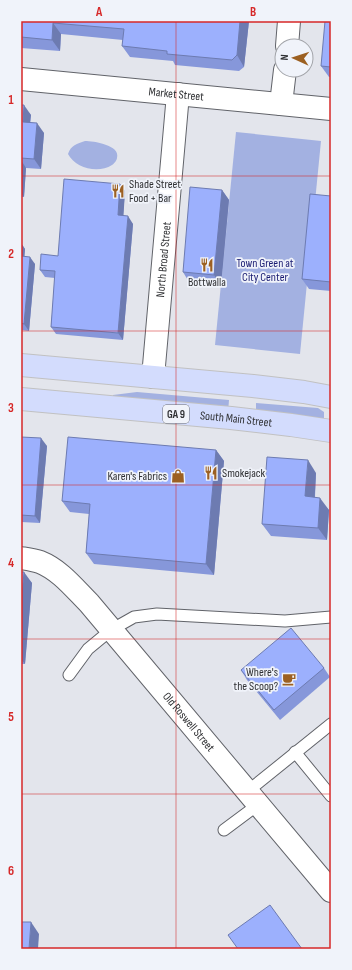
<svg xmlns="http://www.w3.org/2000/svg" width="352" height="970" viewBox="0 0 352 970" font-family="'Sofia Sans Condensed',sans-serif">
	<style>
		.green { fill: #a3b1e1 }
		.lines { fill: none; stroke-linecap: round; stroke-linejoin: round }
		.lane-casing { stroke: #616369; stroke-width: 13 }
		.street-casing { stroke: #616369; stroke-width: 24 }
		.primary-casing { stroke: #c1c1c2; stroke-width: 24 }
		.lane { stroke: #fff; stroke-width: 11 }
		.street { stroke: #fff; stroke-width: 22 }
		.primary { stroke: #d3dcfd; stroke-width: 22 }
		.wall { fill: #8697da }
		.shaded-wall { fill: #6d7bb1 }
		.building { fill: #9cb0fd; stroke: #6d7bb1 }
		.grid { fill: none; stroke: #d62828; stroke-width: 1; stroke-opacity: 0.55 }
		.labels { text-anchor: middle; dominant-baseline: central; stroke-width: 3.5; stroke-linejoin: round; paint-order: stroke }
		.shield { fill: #f0f3fa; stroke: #696a6f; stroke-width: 1 }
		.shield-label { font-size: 11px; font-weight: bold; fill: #2f3033 }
		.street-label { font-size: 12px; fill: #2f3033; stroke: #f0f3fa }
		.poi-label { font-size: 12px; fill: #2f3033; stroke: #f0f3fa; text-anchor: start }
		.park-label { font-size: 12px; fill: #181a71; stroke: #f0f3fa }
		.neatline { fill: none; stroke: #d62828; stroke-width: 1.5 }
		.grid-label { font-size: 13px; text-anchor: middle; font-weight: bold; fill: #d62828 }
	</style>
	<rect width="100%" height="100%" fill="#e3e5ec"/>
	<!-- green -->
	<g class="green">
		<polygon points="236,132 321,141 300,354 215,345"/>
		<path d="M 85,141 C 93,141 121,145 117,158 C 117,160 114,164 112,165 C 98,174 75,168 68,154 C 71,145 77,144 85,141 Z"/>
		<polygon points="137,392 229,400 228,412 113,399 113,395"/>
		<polygon points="256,403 318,408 324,412 324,420 256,415"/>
	</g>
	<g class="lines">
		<!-- lane casing -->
		<g class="lane-casing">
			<g id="lane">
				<polyline points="69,675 88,649 111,630 134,617 157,614 285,621 331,617"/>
				<polyline points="295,752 331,796"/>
				<polyline points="248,791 331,724"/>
				<polyline points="224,830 259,804"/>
			</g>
		</g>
		<!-- street casing -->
		<g class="street-casing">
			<g id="street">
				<polyline points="287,46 289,21"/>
				<path id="s1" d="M 21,79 L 331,109"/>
				<polyline points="281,104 285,70"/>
				<path id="s2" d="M 153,377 L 178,94"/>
				<path id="s3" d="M 21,558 C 27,559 34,560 40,562 C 60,570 74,588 89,603 L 331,891"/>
			</g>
		</g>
		<!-- primary casing -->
		<g class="primary-casing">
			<g id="primary">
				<polyline points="21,365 253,386 304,392 331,397"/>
				<path id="s4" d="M 21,399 L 231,418 L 291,425 L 331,431"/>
			</g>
		</g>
		<!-- lane -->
		<use href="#lane" class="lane"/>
		<!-- street -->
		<use href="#street" class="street"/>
		<!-- primary -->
		<use href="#primary" class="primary"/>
	</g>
	<!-- wall -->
	<g class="wall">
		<polygon points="21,21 249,21 244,67 239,71 175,65 173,61 130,57 122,46 123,40 61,34 60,51 21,48"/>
		<polygon points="331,21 331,77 329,77 321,66"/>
		<polygon points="21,105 31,115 30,123 44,133 41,169 26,168 24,197 21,197"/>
		<polygon points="120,184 125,191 123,216 133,224 123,340 56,334 51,327 55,278 45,277 40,270 58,256"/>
		<polygon points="222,190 229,200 221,285 189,282 183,272"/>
		<polygon points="331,196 331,291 309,289 302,279"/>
		<polygon points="21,243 25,249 24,257 35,264 29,331 21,330"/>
		<polygon points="21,437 47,446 40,523 21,522"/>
		<polygon points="216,450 224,461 214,575 94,564 86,553 89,514 70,512 62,501"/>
		<polygon points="316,473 315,497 329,510 327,540 271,536 262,524"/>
		<polygon points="21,572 32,583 25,664 21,664"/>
		<polygon points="324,668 330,677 280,720 247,680 241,670"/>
	</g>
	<!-- shaded-wall -->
	<g class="shaded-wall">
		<polygon points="240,21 249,21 244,67 237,55"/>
		<polygon points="53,23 61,34 60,51 52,40"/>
		<polygon points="24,105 31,115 29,132 23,122"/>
		<polygon points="37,123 44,133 41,169 34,159"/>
		<polygon points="21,160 26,168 24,197 21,193"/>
		<polygon points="120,184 125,191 123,223 118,215"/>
		<polygon points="222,190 229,200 221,285 214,275"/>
		<polygon points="128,216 133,224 123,340 118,333"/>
		<polygon points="21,243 25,249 24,263 21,260"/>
		<polygon points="30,257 35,264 29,331 24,324"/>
		<polygon points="41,438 47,446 40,523 35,516"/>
		<polygon points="216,450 224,461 214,575 206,564"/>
		<polygon points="308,460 316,473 314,509 305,496"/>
		<polygon points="320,498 329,510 327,540 318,528"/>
		<polygon points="24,572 32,583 25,664 21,659 21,608"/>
		<polygon points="31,922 39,934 38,949 29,949"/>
	</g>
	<!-- building -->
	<g class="building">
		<polygon points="21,21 240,21 237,55 232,60 167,54 167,51 122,46 124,29 53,23 52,40 21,37"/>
		<polygon points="325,21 331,21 331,67 321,66"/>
		<polygon points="21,105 24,105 23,122 37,123 34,159 21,158"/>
		<polygon points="64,179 120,184 118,215 128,216 118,333 51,327 55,271 40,270 41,254 58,256"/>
		<polygon points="190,187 222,190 214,275 183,272"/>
		<polygon points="310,194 331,196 331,282 302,279"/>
		<polygon points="21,256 30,257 24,324 21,323"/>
		<polygon points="21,437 41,438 35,516 21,515"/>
		<polygon points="68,437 216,450 206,564 86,553 90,504 62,501"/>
		<polygon points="267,457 308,460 305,496 320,498 318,528 262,524"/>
		<polygon points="21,572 24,572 21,608"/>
		<polygon points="291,628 324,668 274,710 241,670"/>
		<polygon points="270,905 302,949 238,949 228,935"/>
		<polygon points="21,922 31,922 29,949 21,949"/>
	</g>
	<!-- grid -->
	<path class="grid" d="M 176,21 L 176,949M 21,176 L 331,176M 21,331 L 331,331M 21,485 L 331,485M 21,639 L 331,639M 21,794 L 331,794"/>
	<!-- icons -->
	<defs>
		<g id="restaurant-bare" transform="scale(1.08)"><path d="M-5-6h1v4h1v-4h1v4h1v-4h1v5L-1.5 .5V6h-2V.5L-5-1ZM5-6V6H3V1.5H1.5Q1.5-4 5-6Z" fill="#9c6022" stroke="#f0f3fa" stroke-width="2.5" paint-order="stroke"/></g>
		<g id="shop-bare" transform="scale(1.08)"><path d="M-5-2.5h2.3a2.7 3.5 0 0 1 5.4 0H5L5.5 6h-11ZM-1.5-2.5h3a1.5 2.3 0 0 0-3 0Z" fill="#9c6022" stroke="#f0f3fa" stroke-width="2.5" paint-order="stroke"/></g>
		<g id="cafe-bare" transform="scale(1.08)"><path d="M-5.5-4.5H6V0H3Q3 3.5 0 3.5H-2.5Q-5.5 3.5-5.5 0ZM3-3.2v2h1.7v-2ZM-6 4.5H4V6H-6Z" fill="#9c6022" stroke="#f0f3fa" stroke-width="2.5" paint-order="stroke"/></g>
	</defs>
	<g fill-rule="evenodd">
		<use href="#restaurant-bare" x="118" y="191"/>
		<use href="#restaurant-bare" x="207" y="265"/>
		<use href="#restaurant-bare" x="211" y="473"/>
		<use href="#shop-bare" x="178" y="476"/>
		<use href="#cafe-bare" x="289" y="679"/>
	</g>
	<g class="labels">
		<!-- shield labels -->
		<rect class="shield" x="163" y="405" width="26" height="18" rx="3"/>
		<g class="shield-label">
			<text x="176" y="414">GA 9</text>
		</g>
		<!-- street labels -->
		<g class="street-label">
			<text stroke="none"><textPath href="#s1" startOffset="156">Market Street</textPath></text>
			<text stroke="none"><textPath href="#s2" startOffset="118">North Broad Street</textPath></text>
			<text stroke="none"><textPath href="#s4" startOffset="216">South Main Street</textPath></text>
			<text stroke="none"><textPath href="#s3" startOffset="239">Old Roswell Street</textPath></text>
		</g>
		<!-- poi labels -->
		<g class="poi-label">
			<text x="129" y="184">Shade Street<tspan x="129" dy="14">Food + Bar</tspan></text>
			<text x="207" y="282" text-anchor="middle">Bottwalla</text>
			<text x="222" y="473">Smokejack</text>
			<text x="167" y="476" text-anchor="end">Karen's Fabrics</text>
			<text x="278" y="672" text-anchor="end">Where's<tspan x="278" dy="14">the Scoop?</tspan></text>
		</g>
		<!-- park labels -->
		<g class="park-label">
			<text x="265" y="263">Town Green at<tspan x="265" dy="14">City Center</tspan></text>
		</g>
	</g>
	<!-- border -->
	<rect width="352" height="970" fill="none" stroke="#f0f3fa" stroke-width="44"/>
	<!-- north arrow -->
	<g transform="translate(294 58) rotate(273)"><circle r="19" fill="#f0f3fa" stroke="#a3a5aa"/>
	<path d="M0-3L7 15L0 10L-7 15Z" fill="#9c6022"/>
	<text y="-6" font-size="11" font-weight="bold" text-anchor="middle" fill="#2f3033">N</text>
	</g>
	<rect x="22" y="22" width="308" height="926" class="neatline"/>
	<g class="grid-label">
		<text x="99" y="16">A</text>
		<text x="253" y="16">B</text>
		<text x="11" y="104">1</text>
		<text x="11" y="258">2</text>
		<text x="11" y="412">3</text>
		<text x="11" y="567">4</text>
		<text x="11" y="721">5</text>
		<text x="11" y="875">6</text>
	</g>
</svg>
